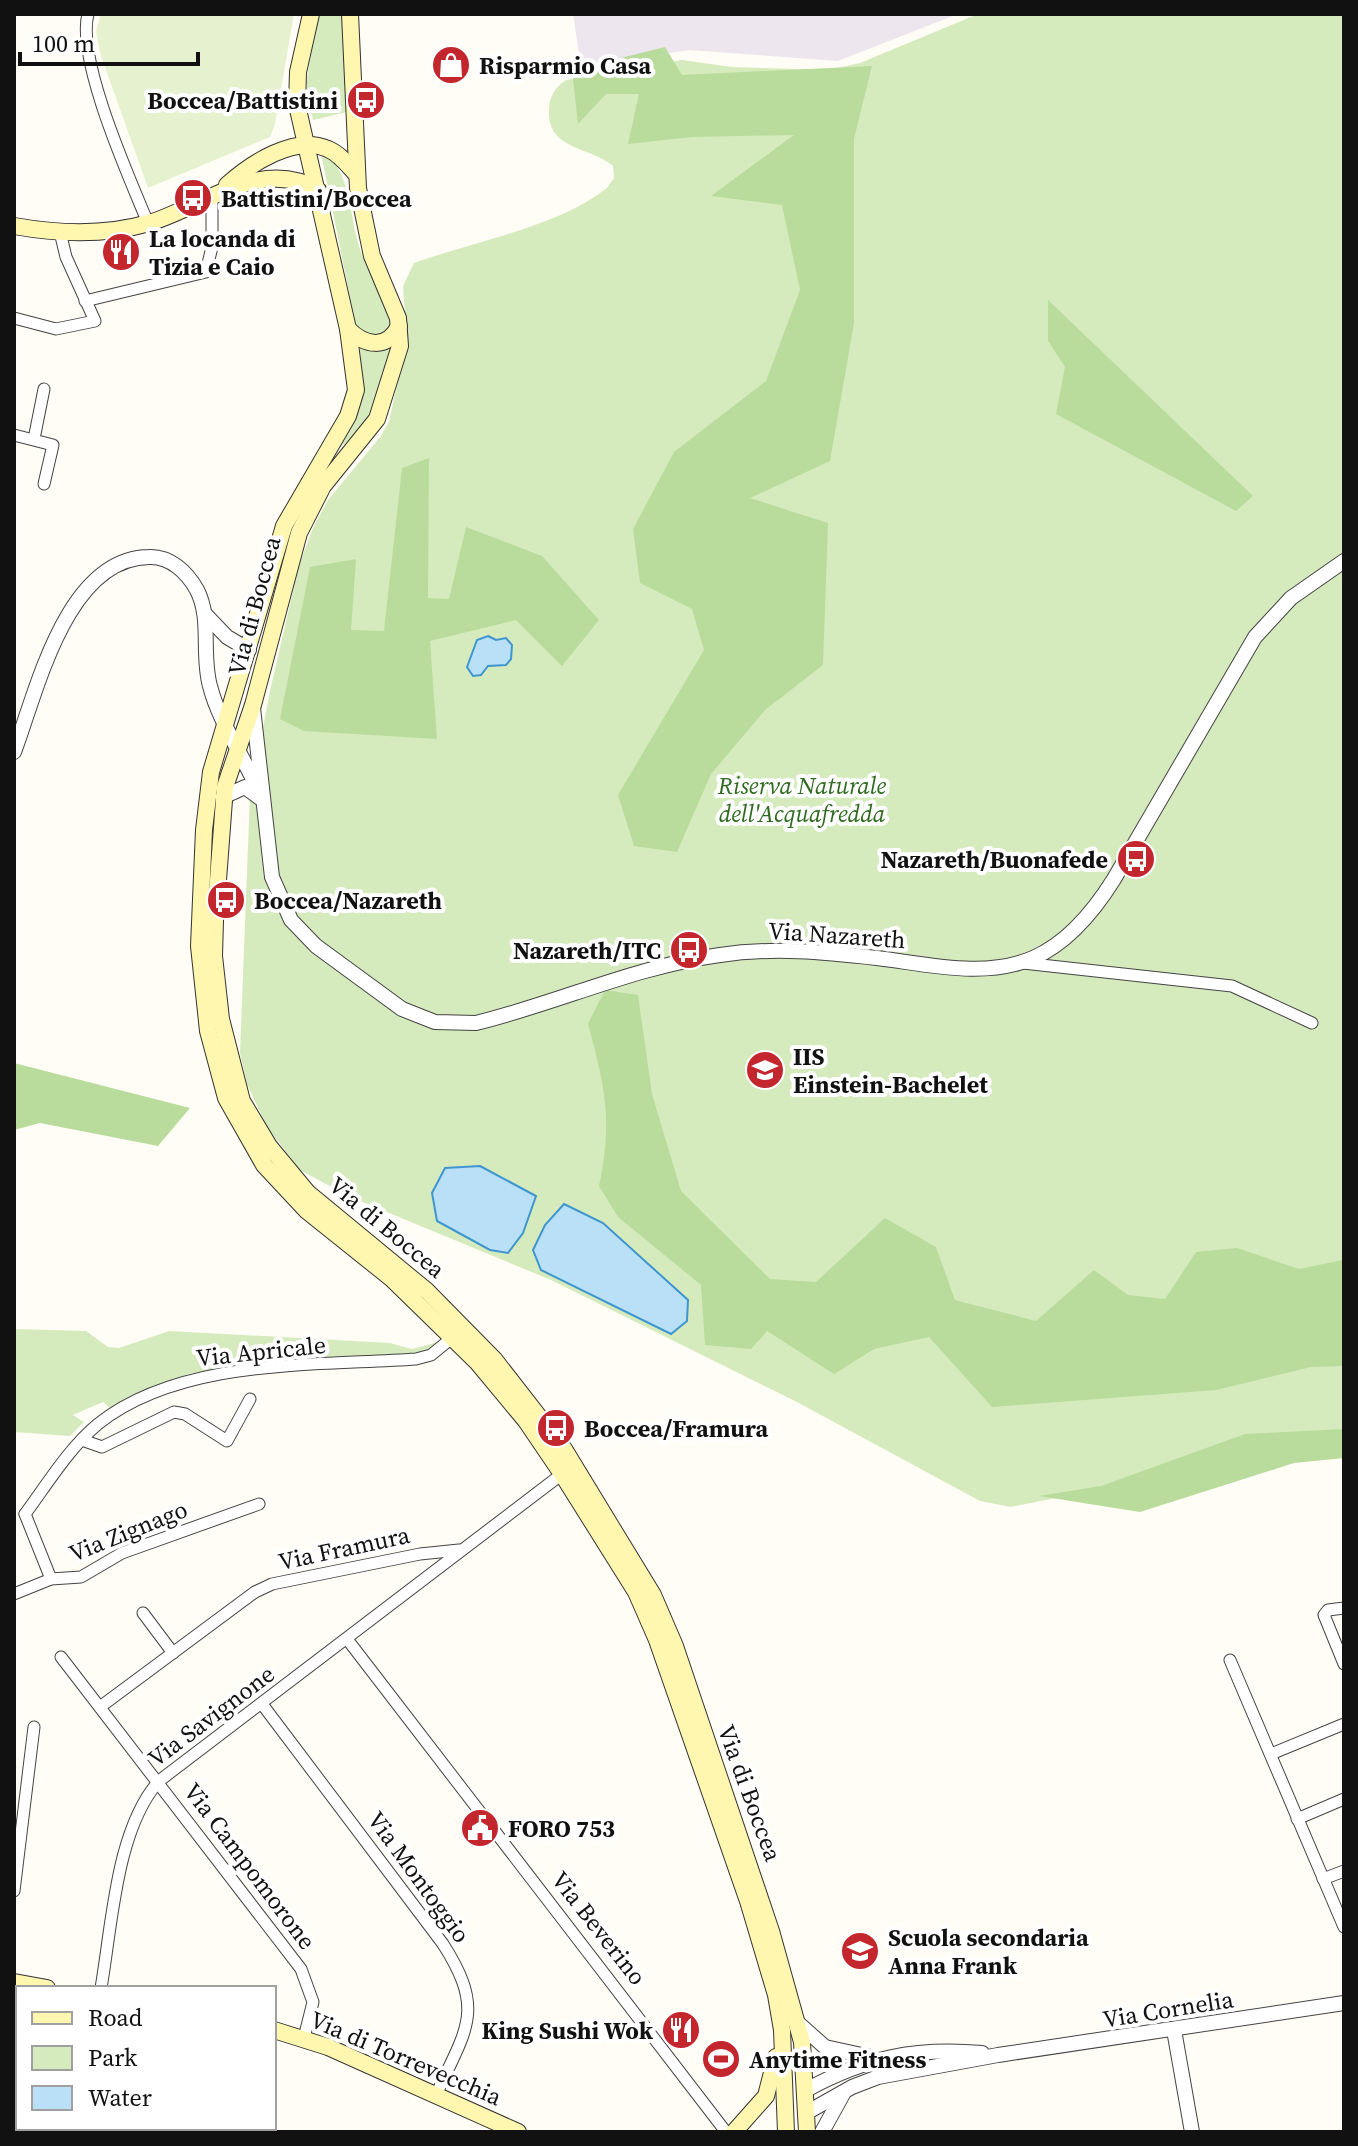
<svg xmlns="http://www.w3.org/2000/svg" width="1358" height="2146" viewBox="0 0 1358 2146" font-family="'Source Serif 4',serif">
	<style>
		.industrial { fill: #eee6ef }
		.green { fill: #d5ebbd }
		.forest { fill: #b9dc9c }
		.pitch { fill: #e6f2cf }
		.water { fill: #b9e0f7; stroke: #3f96cf; stroke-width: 2 }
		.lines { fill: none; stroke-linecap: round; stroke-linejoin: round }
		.minor-casing { stroke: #444; stroke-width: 13 }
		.tertiary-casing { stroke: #444; stroke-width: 16 }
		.secondary-casing { stroke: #333; stroke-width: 18 }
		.minor { stroke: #fff; stroke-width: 11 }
		.tertiary { stroke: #fff; stroke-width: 14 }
		.secondary { stroke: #fff6b0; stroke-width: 16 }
		.labels { text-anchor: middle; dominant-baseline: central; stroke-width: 8; stroke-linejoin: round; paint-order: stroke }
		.poi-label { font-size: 24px; font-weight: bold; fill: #111; stroke: #fff; text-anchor: start }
		.street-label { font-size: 24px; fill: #111; stroke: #fff }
		.park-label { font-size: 24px; font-style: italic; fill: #2f6b1f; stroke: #fff }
	</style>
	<rect width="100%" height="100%" fill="#fffdf5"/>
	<!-- industrial -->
	<polygon class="industrial" points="573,14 958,14 838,61 689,50 581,68"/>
	<!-- green -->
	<g class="green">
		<polygon points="318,14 343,14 347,112 313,120 306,84"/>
		<path d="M 978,14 L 1344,14 L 1344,1440 L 1011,1507 L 980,1501 L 795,1401 L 551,1280 L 348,1196 L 300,1170 L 267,1127 L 247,1084 L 240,1053 L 250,795 L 270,691 L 299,565 L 313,528 L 328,500 L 381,436 L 389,421 L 407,341 L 403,286 L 414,263 C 474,241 556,228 607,188 L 614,178 L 613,166 C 591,147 548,150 549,112 C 549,97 554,88 566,80 L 682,60 L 732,67 L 828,70 L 860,63 Z"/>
		<path d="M 321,153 L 327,153 C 354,183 348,216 361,252 C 371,278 385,301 393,328 L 375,337 L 360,330 L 355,322 Z"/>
		<path d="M 359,343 L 392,344 C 381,386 375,422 338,449 L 364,391 Z"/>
		<polygon points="14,1329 86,1331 108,1347 119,1348 169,1331 390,1343 412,1349 438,1342 423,1352 216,1369 187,1374 110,1408 103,1402 73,1415 84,1422 70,1436 14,1432"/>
	</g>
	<!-- forest -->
	<g class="forest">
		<polygon points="665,47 682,75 872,66 854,139 854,323 830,461 750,498 828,523 823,665 765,710 711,774 677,852 634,846 618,795 704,650 692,609 640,583 633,529 674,452 766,381 800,290 782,205 711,196 794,135 692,137 628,144 639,94 606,94 578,124 572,70"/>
		<polygon points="1048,300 1253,496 1236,511 1056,414 1065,367 1048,341"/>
		<polygon points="429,458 428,598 449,599 466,527 542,556 599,620 562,666 516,620 430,641 437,739 304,731 280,719 310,567 356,559 351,630 384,631 402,468"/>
		<path d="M 605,990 L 638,995 L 652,1094 L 681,1191 L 770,1279 L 816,1282 L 885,1218 L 936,1247 L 955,1300 L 1036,1321 L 1094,1270 L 1128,1295 L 1165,1299 L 1196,1252 L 1237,1248 L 1299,1269 L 1343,1260 L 1344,1366 L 1311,1367 L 1216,1390 L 992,1407 L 929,1337 L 874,1349 L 834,1374 L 767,1331 L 751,1349 L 705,1345 L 701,1285 L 618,1217 L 599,1186 C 613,1122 605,1086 588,1024 Z"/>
		<polygon points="14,1063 190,1108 158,1146 40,1123 14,1130"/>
		<polygon points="1344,1429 1344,1458 1294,1463 1140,1512 1039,1496 1101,1486 1245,1434"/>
	</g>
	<!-- pitch -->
	<polygon class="pitch" points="101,14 294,14 275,124 270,137 148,188 100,53 96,31"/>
	<!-- water -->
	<g class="water">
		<polygon points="488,636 496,640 506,638 512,645 511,659 506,665 488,666 481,675 473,676 467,667 477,640"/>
		<polygon points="480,1166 536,1196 523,1233 508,1253 490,1250 437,1221 432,1193 445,1168"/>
		<polygon points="564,1204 603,1223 688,1300 687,1321 671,1334 541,1270 533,1250 545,1225"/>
	</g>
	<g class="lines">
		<!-- minor casing -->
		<g class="minor-casing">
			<g id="minor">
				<path d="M 88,14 C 76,59 129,177 148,223"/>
				<polyline points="85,301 206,272 212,247 212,196"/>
				<polyline points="14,318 56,329 95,321 66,257 60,232"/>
				<polyline points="35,434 44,389"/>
				<polyline points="14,435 53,445 44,484"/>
				<polyline points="1023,963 1232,986 1312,1023"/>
				<polyline points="82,1440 102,1447 174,1412 185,1414 227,1441 250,1399"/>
				<path d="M 25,1514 C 48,1483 69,1448 98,1424 C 181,1358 316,1366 416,1359 L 431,1355 L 458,1333"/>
				<polyline points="25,1514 51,1579"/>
				<polyline points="14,1594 51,1579 81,1577 122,1553 259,1504"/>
				<polyline points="1344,1608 1328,1610 1324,1615 1344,1664"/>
				<polyline points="143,1613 173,1653"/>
				<polyline points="347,1639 726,2132"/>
				<polyline points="61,1657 301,1969 313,2002 304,2038"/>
				<polyline points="1230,1660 1344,1927"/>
				<path d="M 262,1704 L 443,1944 C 486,2011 466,2029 436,2095"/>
				<polyline points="100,1707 255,1592 272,1584 420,1554 459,1550"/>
				<polyline points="1271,1754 1344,1724"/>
				<polyline points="1297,1819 1344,1799"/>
				<polyline points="1323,1879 1344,1871"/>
				<polyline points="14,1891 34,1727"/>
				<path d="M 101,1988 C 112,1925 116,1829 159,1781 L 562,1474"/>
				<polyline points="14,2055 14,2057"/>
			</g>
		</g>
		<!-- tertiary casing -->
		<g class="tertiary-casing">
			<g id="tertiary">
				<polyline points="205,614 227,637 249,650"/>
				<path d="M 253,708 L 272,877 L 291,920 L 316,946 L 402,1009 L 435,1022 L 476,1023 C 558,1003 636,966 720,955 C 773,947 824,952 877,958 C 927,964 985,979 1033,958 C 1068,943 1094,911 1114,879 L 1255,637 L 1291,598 L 1344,561"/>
				<path d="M 14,752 C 37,691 66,558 149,557 C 170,556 187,572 197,590 C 212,619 201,654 210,686 C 219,722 244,757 259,792"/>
				<polyline points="223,797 245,787 260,798"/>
				<polyline points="798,2023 825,2047 871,2057"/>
				<polyline points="1174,2030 1192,2132"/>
				<path d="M 806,2090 C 865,2058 914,2047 982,2053"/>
				<polyline points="806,2113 852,2087 878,2077 998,2055 1344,2003"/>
				<polyline points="822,2132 843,2094"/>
			</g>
		</g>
		<!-- secondary casing -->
		<g class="secondary-casing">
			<g id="secondary">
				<polyline points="311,14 298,72 297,105 348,329 356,390 348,416 284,526 211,772 204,830 199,946 208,1031 226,1098 264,1165 307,1211 392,1279 477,1362 526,1421 562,1474 636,1592 657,1640 748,1901 776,1995 782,2030 786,2132"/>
				<polyline points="350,14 358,188 372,256 398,318 400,346 377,419 323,486 299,533 253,705 225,787 215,920 214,956 221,1019 242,1101 269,1146 308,1193 427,1291 494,1359 564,1449 653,1595 675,1646 771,1931 802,2042 807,2132"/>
				<path d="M 227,185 C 250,164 295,134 328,149 C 340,154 348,165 356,174"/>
				<path d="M 14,226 C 59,234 104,236 149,223 C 203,207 261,156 318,190"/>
				<path d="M 348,329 C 365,346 387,350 399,326"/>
				<polyline points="14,1982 47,1988"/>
				<polyline points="274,2030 328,2047 518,2132"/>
				<polyline points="734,2132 766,2096 776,2057"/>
			</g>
		</g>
		<!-- minor -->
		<use href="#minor" class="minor"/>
		<!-- tertiary -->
		<use href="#tertiary" class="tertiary"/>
		<!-- secondary -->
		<use href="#secondary" class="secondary"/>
	</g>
	<!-- icons -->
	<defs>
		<g id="shop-disc" transform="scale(2)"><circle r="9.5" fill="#c4262e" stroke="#fff"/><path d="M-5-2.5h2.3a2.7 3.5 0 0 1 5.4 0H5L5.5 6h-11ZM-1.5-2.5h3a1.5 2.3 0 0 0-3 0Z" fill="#fff"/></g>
		<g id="bus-disc" transform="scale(2)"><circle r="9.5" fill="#c4262e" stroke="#fff"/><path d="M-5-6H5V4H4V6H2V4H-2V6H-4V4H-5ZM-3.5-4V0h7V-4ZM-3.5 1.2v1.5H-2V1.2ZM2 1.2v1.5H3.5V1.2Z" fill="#fff"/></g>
		<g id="restaurant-disc" transform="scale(2)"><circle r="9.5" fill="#c4262e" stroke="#fff"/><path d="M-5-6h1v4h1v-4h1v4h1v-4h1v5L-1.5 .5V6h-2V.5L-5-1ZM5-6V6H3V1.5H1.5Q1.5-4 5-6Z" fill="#fff"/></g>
		<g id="school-disc" transform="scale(2)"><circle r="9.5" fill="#c4262e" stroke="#fff"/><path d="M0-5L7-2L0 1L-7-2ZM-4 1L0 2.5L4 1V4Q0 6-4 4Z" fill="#fff"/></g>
		<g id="civic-disc" transform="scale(2)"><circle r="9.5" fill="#c4262e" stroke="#fff"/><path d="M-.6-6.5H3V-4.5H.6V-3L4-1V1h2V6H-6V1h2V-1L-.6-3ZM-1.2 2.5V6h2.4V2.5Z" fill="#fff"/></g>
		<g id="stadium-disc" transform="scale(2)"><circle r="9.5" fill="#c4262e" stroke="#fff"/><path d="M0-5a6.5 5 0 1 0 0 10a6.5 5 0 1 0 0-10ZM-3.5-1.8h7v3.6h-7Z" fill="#fff"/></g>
	</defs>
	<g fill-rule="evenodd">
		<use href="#shop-disc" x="451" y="65"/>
		<use href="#bus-disc" x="366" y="100"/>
		<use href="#bus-disc" x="193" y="198"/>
		<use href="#restaurant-disc" x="121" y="252"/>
		<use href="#bus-disc" x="1136" y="859"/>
		<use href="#bus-disc" x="226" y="900"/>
		<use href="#bus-disc" x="689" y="950"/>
		<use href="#school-disc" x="765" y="1070"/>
		<use href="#bus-disc" x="556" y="1428"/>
		<use href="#civic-disc" x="480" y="1828"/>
		<use href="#school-disc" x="860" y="1951"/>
		<use href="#restaurant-disc" x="681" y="2030"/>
		<use href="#stadium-disc" x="721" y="2059"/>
	</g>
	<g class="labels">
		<!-- poi labels -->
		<g class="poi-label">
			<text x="479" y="65">Risparmio Casa</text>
			<text x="338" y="100" text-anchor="end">Boccea/Battistini</text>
			<text x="221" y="198">Battistini/Boccea</text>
			<text x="149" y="238">La locanda di<tspan x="149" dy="28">Tizia e Caio</tspan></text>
			<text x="1108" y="859" text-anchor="end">Nazareth/Buonafede</text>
			<text x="254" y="900">Boccea/Nazareth</text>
			<text x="661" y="950" text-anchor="end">Nazareth/ITC</text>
			<text x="793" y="1056">IIS<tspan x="793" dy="28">Einstein-Bachelet</tspan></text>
			<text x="584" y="1428">Boccea/Framura</text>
			<text x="508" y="1828">FORO 753</text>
			<text x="888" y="1937">Scuola secondaria<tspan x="888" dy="28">Anna Frank</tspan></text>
			<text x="653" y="2030" text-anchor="end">King Sushi Wok</text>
			<text x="749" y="2059">Anytime Fitness</text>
		</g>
		<!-- street labels -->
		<g class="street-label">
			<text transform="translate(254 606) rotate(-75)">Via di Boccea</text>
			<text transform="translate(837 935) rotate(4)">Via Nazareth</text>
			<text transform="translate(387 1227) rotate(40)">Via di Boccea</text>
			<text transform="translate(261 1351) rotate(-6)">Via Apricale</text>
			<text transform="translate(128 1531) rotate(-22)">Via Zignago</text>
			<text transform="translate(344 1548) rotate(-12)">Via Framura</text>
			<text transform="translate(211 1716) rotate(-37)">Via Savignone</text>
			<text transform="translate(750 1793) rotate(70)">Via di Boccea</text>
			<text transform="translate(250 1866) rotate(53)">Via Campomorone</text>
			<text transform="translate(419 1877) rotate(54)">Via Montoggio</text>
			<text transform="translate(599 1928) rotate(52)">Via Beverino</text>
			<text transform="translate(1168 2009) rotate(-9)">Via Cornelia</text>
			<text transform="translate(406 2058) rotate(23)">Via di Torrevecchia</text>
		</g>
		<!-- park labels -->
		<g class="park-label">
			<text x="802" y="785">Riserva Naturale<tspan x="802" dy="28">dell'Acquafredda</tspan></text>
		</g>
	</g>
	<!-- border -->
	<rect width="1358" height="2146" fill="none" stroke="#111111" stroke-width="32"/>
	<!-- legend -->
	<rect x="16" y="1986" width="260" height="144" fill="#ffffff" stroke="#a0a0a0" stroke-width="2"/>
	<rect x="32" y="2012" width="40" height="12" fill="#fff6b0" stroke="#a0a0a0" stroke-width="2"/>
	<text x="88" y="2026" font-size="24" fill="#111111">Road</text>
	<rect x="32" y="2046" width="40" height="24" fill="#d5ebbd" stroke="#a0a0a0" stroke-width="2"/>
	<text x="88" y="2066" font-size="24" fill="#111111">Park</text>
	<rect x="32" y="2086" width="40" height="24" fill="#b9e0f7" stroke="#a0a0a0" stroke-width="2"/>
	<text x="88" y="2106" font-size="24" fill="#111111">Water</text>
	<!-- scale -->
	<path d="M20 52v12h178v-12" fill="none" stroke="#111111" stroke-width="4"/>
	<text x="32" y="52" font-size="24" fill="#111111" stroke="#ffffff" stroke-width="6" paint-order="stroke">100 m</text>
</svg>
